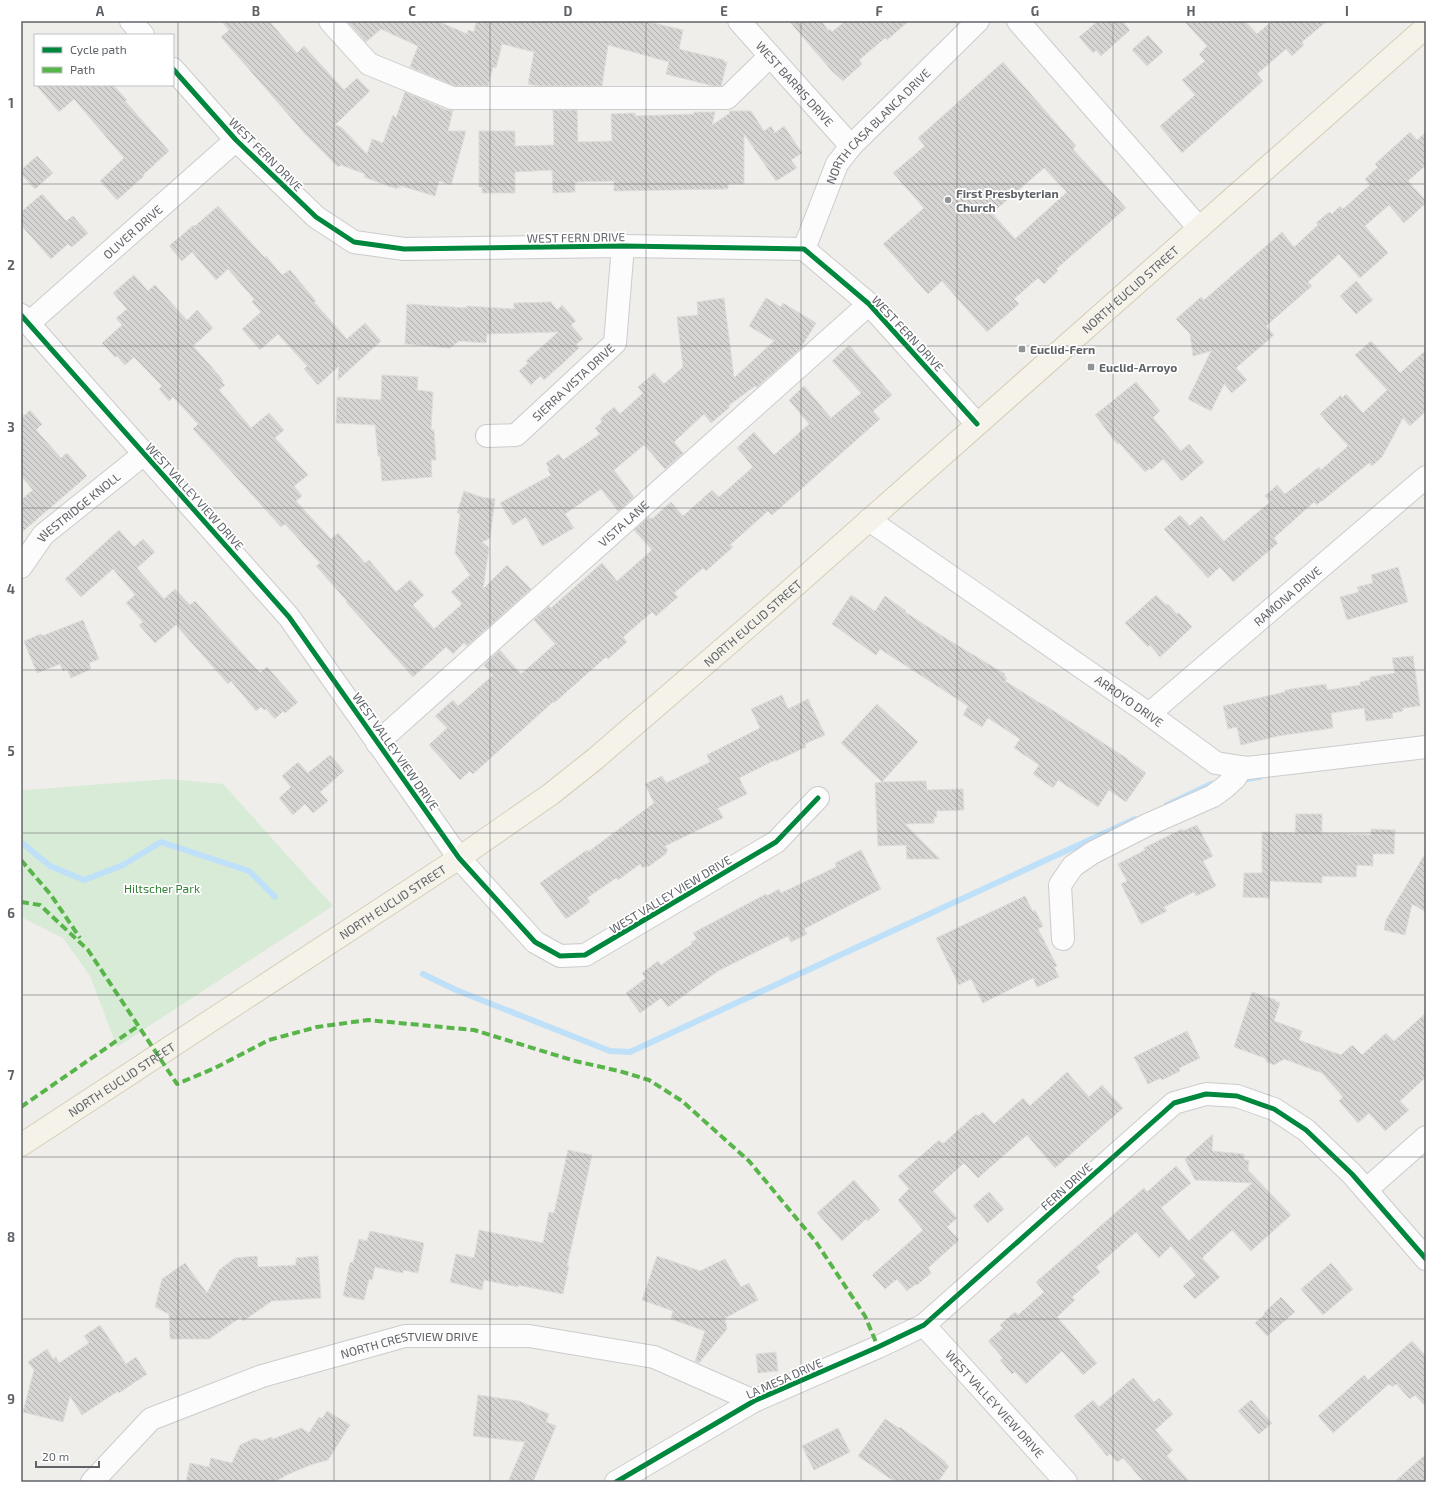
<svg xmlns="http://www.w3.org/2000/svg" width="1447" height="1503" viewBox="0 0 1447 1503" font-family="'Exo 2',sans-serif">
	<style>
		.green { fill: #d8ebd6 }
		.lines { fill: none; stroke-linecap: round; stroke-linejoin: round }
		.stream { stroke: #bfe0f9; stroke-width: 6 }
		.building { fill: url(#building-back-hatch); stroke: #deddd9; fill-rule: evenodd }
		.minor-casing { stroke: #cbcccc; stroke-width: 24 }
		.major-casing { stroke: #d7ceb8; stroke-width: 24 }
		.minor { stroke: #fdfcfc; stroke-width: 22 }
		.major { stroke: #f4f2e9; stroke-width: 22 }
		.quiet { stroke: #58b549; stroke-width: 4; stroke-dasharray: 8 4; stroke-linecap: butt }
		.cycleway-casing { stroke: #fff; stroke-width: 8 }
		.cycleway { stroke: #00873e; stroke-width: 5 }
		.grid { fill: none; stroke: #5f6368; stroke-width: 1; stroke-opacity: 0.55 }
		.poi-dot { fill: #919496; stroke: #fff; stroke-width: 1.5 }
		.labels { text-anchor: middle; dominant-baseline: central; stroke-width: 3.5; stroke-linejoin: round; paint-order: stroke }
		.street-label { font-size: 12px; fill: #5f6368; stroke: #fff }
		.poi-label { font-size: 12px; font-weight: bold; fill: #5f6368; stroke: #fff; text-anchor: start }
		.park-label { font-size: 12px; fill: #348238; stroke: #fff }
		.neatline { fill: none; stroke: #5f6368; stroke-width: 1.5 }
		.grid-label { font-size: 13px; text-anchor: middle; font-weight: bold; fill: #5f6368 }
	</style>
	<defs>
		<pattern id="building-back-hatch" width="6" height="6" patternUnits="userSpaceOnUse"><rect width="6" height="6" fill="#d6d5d3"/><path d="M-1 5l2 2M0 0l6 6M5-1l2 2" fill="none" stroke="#b1b0af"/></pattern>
	</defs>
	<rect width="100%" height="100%" fill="#efeeea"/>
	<!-- green -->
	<polygon class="green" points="168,779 223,784 333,906 117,1047 90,976 63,938 21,917 21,789 26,790"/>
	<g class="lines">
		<!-- stream -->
		<g class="stream">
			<polyline points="1240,780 1260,777"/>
			<polyline points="1167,805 1211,784 1217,783"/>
			<polyline points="21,842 50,866 84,880 123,865 161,842 249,871 275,897"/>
			<polyline points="423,974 456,990 610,1051 630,1052 1135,819"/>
		</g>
	</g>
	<!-- building -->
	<g class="building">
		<polygon points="221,21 269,21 297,53 304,46 344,90 357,78 370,91 335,125 341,127 367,154 372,139 383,143 393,115 396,118 405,92 447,110 453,110 448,131 466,131 451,185 439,181 435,196 398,185 401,188 397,187 397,189 364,177 365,174 341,165 338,167 305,134 221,37 229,30"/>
		<polygon points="347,21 444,21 442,23 467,34 468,30 474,32 476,21 645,21 683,30 679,49 724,60 724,62 727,62 721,86 713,86 666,74 669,62 608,45 602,86 540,86 528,84 534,52 502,44 496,68 493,67 488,86 454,86 410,67 418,46 381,29 366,42"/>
		<polygon points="789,21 821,21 829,31 830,29 832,32 845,21 909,21 887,40 885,38 859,60 862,64 843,81 831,70"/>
		<polygon points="1098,21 1122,21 1130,30 1101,56 1096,50 1093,53 1079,37"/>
		<polygon points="1184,21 1245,21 1257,34 1272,21 1327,21 1302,42 1304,45 1292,56 1286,49 1257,74 1263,81 1182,153 1160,126 1195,95 1182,80 1205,61 1199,54 1207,46"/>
		<polygon points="1148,35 1163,52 1147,66 1132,50"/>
		<path d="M 1003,62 L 1076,146 L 1073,149 L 1126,208 L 1056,269 L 1058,271 L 1044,284 L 1038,278 L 1014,299 L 1019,304 L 987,332 L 942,281 L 928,294 L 883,244 L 924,208 L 893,173 L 925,146 L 918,138 ZM 1044,168 L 1067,192 L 1015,239 L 992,213 Z"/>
		<polygon points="36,85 113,85 127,100 125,101 169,151 143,175 144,176 117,200 100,181 124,158 74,99 59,112"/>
		<polygon points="553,110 577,110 578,142 612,141 611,114 635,113 635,116 694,114 694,112 715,112 712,125 730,113 729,111 751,111 764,131 771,126 775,133 784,126 802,153 791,160 797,168 776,181 744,134 744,184 728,184 728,189 614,191 614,181 575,182 575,192 553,193 552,170 515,172 515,193 482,193 482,187 479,187 479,131 515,131 515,146 554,145"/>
		<polygon points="1410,132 1417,140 1426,132 1426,165 1408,181 1426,201 1426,203 1404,223 1389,205 1365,226 1388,253 1360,278 1339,254 1308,282 1312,286 1266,326 1274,335 1236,368 1247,380 1232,393 1224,384 1211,411 1188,399 1211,351 1193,356 1190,334 1176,319 1201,297 1204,300 1282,232 1294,247 1318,225 1316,223 1329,212 1332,214 1340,206 1343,209 1370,185 1365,179 1378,167 1375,164"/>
		<polygon points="37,156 53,173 35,189 21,174 21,170"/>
		<polygon points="42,194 66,221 73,216 88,233 72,247 68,244 51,259 21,225 21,212"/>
		<polygon points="218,206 265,258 266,256 282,275 290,270 316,301 314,302 347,339 365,323 381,341 338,380 339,366 318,385 304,369 307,366 278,334 260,350 242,329 261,312 252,302 254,299 228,269 216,280 192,252 182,261 170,247 170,245 194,225 195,226"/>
		<polygon points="134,275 148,291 155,285 187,320 197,310 213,328 193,346 223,380 222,382 225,385 219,390 251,428 269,413 284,430 275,438 308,475 294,486 302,496 296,501 331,539 338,533 365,563 369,560 396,592 410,580 424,595 413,605 434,629 462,604 451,592 470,575 455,553 460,513 457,513 464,491 481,497 495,499 490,538 482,542 489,548 483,589 507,565 531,589 467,646 464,643 453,654 446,647 413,677 346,602 347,601 316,566 320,563 285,524 281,527 193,429 198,424 173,397 169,401 159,389 162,386 134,357 125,365 117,356 115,357 102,343 122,325 116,318 127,309 113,293"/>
		<polygon points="1356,281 1373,300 1356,314 1340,296"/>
		<polygon points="724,298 734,378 774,341 749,326 766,298 781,307 783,303 816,323 800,349 757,387 755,386 728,406 730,407 711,423 704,414 674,442 683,453 665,469 644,445 614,470 634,497 618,511 601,489 565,514 574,528 542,546 526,517 513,525 500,503 551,475 548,470 549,468 546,463 559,454 563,460 600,434 595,428 602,422 600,419 614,407 620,414 643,393 638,387 654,373 664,384 683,367 677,317 698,315 697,302"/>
		<polygon points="551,302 557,310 562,305 576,321 571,325 583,339 576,344 579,348 562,364 544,380 540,376 531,385 519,371 528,363 526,361 558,332 487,334 486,343 459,341 450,348 405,344 407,304 466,308 467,306 514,309 514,303"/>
		<polygon points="1371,341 1400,373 1426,350 1426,411 1410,426 1403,418 1382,457 1372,466 1369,463 1321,502 1321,501 1317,505 1314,502 1274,538 1278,543 1233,582 1220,567 1208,578 1164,529 1180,515 1190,526 1201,516 1224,541 1270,502 1265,496 1277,485 1285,494 1319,467 1321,470 1348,446 1320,414 1341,395 1342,398 1346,394 1363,413 1387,390 1355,355"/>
		<polygon points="849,345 892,395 873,411 880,419 772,515 768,511 730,545 733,547 706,571 703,568 674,593 678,597 656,616 652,612 623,637 627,642 608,659 606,657 554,703 553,702 473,774 470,771 460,780 429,745 447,728 435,716 453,700 458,706 493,675 484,665 500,650 521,674 555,644 534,620 549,606 551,608 602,563 617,581 652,550 634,530 649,517 651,519 653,518 671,502 683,516 712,490 719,497 753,467 737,448 754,432 774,455 809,424 789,400 804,386 831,418 861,393 832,361"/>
		<polygon points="382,375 418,377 417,390 433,392 431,430 434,430 436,460 431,460 432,477 382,481 380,456 378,456 375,425 336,423 337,397 381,400"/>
		<polygon points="1136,382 1160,411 1153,418 1181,451 1189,444 1204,462 1182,481 1163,459 1151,470 1150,468 1145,472 1119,443 1117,444 1095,415"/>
		<polygon points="30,410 42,424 36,430 61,458 67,453 87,476 21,533 21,500 33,490 21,476 21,412 24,416"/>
		<polygon points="119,530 134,547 143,539 155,552 137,568 164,599 175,589 190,605 195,601 260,673 267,667 298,702 285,713 283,711 275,719 266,709 264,710 261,707 256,711 231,681 228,684 176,625 155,643 139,625 143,622 126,603 135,595 113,569 81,597 65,579"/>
		<polygon points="1398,567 1408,602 1347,620 1340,597 1359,592 1357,587 1373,583 1371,575"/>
		<polygon points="851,595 875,611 885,596 906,611 905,612 942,636 1005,674 1004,676 1007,678 1005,681 1043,705 1043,704 1128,759 1128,760 1146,773 1126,802 1109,790 1098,807 1058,780 1053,788 1033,774 1039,765 1014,748 1020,739 988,718 982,727 963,715 968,706 880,649 876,655 832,624"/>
		<polygon points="1156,595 1166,605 1168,604 1177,614 1179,613 1192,627 1160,657 1150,645 1148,647 1125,623"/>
		<polygon points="83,620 99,659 89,663 91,669 71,678 67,669 63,671 60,664 37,673 24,641 41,634 42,636"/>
		<polygon points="1413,656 1420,706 1403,708 1403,711 1392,713 1393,718 1366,721 1364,708 1331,713 1333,728 1278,736 1241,745 1237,727 1228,729 1223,706 1285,692 1285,690 1326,684 1327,690 1361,685 1360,682 1370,680 1370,677 1395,673 1392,658"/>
		<polygon points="782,695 788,709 808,699 825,735 805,744 806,747 776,761 775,760 739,778 747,794 718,808 723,818 665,846 668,850 666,852 667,853 648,867 647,865 643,868 640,864 618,880 616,878 587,898 590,902 566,919 540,883 587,850 588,852 654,803 645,784 662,776 666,783 710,762 707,755 760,728 751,709"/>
		<polygon points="877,704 918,742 882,782 926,781 927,790 963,789 964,810 936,811 937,817 934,817 934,823 905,824 940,859 907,859 906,845 878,846 875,783 882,782 841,743"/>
		<polygon points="330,755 344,771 320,792 328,801 313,813 305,804 293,815 279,798 291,787 282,776 298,762 308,773"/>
		<polygon points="1296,814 1322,814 1322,833 1371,835 1371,829 1395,830 1394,854 1373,854 1373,866 1357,865 1356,877 1322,876 1322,883 1270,881 1269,898 1243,897 1244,873 1262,873 1262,832 1295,833"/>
		<polygon points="1197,825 1213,856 1203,861 1216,886 1196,896 1194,892 1164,907 1167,911 1141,924 1121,884 1127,881 1118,864 1145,850 1144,848 1182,829 1183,831"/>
		<polygon points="861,850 881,889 804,929 807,934 791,942 788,936 718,971 668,1007 661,998 640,1013 626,993 646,978 642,973 658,961 661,965 692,944 691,942 697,939 693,933 766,894 767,896 779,889 781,893 836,867 835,863"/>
		<polygon points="1426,852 1426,912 1412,904 1405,935 1384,930 1386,920"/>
		<polygon points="1025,896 1033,912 1035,910 1043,926 1038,929 1057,966 1054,967 1059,977 1037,987 1033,978 983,1003 971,979 959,985 936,938"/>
		<polygon points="1252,992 1276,1000 1275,1001 1280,1003 1274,1021 1302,1031 1299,1040 1341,1055 1352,1045 1362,1055 1386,1033 1394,1041 1426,1013 1426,1077 1400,1101 1409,1110 1385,1131 1369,1113 1358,1123 1339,1101 1343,1097 1322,1073 1284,1059 1274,1065 1267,1062 1265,1058 1234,1047"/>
		<polygon points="1187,1031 1200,1058 1179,1068 1180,1071 1162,1080 1161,1078 1148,1084 1134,1057"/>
		<polygon points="1067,1072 1089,1097 1102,1085 1123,1108 1055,1168 1027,1135 978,1178 964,1163 933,1191 957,1218 947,1227 959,1240 928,1268 931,1273 917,1285 916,1284 907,1291 897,1279 885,1289 872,1275 923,1230 898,1200 909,1189 898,1176 939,1140 942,1143 944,1143 976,1114 978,1116 983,1112 994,1124 1023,1098 1030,1106"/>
		<polygon points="1213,1134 1212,1151 1244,1154 1244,1160 1249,1160 1248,1170 1291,1215 1251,1251 1232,1230 1202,1258 1220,1277 1195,1299 1183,1286 1196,1275 1171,1246 1159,1258 1136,1232 1096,1267 1100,1272 1072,1297 1075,1300 1057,1317 1097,1363 1083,1375 1062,1351 1026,1384 1015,1372 1012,1374 1000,1360 1003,1358 988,1341 1003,1328 1000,1325 1015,1312 1018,1315 1044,1292 1036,1282 1144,1188 1147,1192 1176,1166 1191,1183 1161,1208 1189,1241 1252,1183 1195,1180 1185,1159"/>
		<polygon points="568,1150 592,1155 567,1266 569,1266 563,1294 518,1285 518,1287 484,1280 482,1290 450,1282 456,1254 474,1258 479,1230 543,1243 549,1212 554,1213"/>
		<polygon points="854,1180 880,1210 868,1221 866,1219 842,1241 817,1213"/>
		<polygon points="989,1192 1004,1209 988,1223 973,1206"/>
		<polygon points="370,1231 424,1243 418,1273 403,1270 403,1273 375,1267 372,1280 369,1279 364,1300 343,1296 350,1262 353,1263 359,1239 367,1241"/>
		<polygon points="257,1256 258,1267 296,1265 296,1258 318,1256 321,1298 272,1301 243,1321 241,1317 209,1339 170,1339 169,1314 155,1307 162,1279 185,1263 207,1293 219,1270 235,1258"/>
		<polygon points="657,1256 700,1271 725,1259 741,1287 749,1283 758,1300 725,1318 727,1329 699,1363 695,1361 705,1331 671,1319 673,1311 642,1300"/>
		<polygon points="1331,1263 1353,1289 1323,1315 1301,1289"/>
		<polygon points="1281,1297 1295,1312 1267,1336 1255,1323 1265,1314 1264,1313"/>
		<polygon points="100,1325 126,1364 136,1357 147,1374 119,1393 118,1391 82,1415 70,1396 63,1422 23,1412 34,1370 28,1362 47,1349 53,1359 56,1357 59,1363 89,1343 84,1336"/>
		<polygon points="1412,1341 1426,1356 1426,1407 1415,1395 1410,1399 1396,1384 1393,1387 1389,1384 1333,1433 1318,1416 1364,1375 1368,1380"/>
		<polygon points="776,1352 778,1371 758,1373 756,1354"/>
		<polygon points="1133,1378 1154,1402 1159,1398 1173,1414 1155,1430 1173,1450 1167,1456 1190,1482 1144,1482 1123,1458 1117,1462 1110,1454 1107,1456 1074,1416 1093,1400 1099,1407"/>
		<polygon points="478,1395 519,1401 549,1414 546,1422 556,1426 533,1482 508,1482 525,1442 473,1436"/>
		<polygon points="1251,1400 1272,1423 1259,1434 1238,1411"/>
		<polygon points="327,1411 350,1425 328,1460 313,1464 284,1476 284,1477 273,1482 186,1482 190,1463 209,1467 211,1458 232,1463 240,1445 255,1438 262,1441 271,1437 273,1439 301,1428 309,1433 319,1417 322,1419"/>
		<polygon points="885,1419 899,1428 900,1427 946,1462 945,1463 949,1466 938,1482 895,1482 858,1456"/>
		<polygon points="838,1428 850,1452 814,1470 802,1446"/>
		<polygon points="1426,1454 1426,1482 1394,1482"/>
	</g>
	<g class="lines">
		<!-- minor casing -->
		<g class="minor-casing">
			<g id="minor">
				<polyline points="131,21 143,35"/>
				<polyline points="330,21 369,64 452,98 727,98 770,56"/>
				<path id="s1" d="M 739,21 L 851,146"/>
				<polyline points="1018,21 1199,228"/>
				<polyline points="173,69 236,140 316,217 354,242 404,249 623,246 804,249 869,304 977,424"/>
				<path id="s2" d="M 804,249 L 837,164 L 851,146 L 978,21"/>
				<polyline points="21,315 289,617 459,858 535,942 560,956 585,955 776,842 818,798"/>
				<path id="s3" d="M 29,323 L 236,140"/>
				<path id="s4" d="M 487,436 L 516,435 L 615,343 L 623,246"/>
				<path id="s5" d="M 869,520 L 1149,714 L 1216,763 L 1247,768 L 1426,747"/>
				<path id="s6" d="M 21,567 L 43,535 L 144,454"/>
				<path id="s7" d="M 1149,714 L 1426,477"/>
				<path id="s8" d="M 377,743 L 869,304"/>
				<polyline points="1063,939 1060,885 1073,866 1092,853 1147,825 1213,796 1224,788 1235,778 1242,767"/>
				<polyline points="1366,1190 1426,1137"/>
				<path id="s9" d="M 924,1325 L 1066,1482"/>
				<path id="s10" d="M 92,1482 L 151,1419 L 262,1376 L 405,1336 L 529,1336 L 654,1357 L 754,1401"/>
				<polyline points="616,1482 754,1401 878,1347 924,1325 1174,1103 1206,1094 1237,1096 1274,1109 1306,1130 1352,1174 1426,1259"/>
			</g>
		</g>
		<!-- major casing -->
		<g class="major-casing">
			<g id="major">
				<path id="s11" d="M 21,1145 L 459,858 L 551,794 L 595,759 L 770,608 L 1426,27"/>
			</g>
		</g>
		<!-- minor -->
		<use href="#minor" class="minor"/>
		<!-- major -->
		<use href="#major" class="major"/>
		<!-- quiet -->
		<g class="quiet">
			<polyline points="21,860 51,895 80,938"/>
			<polyline points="21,902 40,905 88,950 177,1084 215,1068 269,1040 317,1027 368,1020 474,1030 575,1061 619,1071 649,1080 682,1101 749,1161 816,1242 865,1316 878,1347"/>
			<polyline points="21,1107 138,1026"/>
		</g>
		<!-- cycleway casing -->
		<g class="cycleway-casing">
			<g id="cycleway">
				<polyline points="173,69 236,140 316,217 354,242 404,249 623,246 804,249 869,304 977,424"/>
				<polyline points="21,315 289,617 459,858 535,942 560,956 585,955 776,842 818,798"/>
				<polyline points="616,1482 754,1401 878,1347 924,1325 1174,1103 1206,1094 1237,1096 1274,1109 1306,1130 1352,1174 1426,1259"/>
			</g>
		</g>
		<!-- cycleway -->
		<use href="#cycleway" class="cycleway"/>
	</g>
	<!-- grid -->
	<path class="grid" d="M 178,21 L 178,1482M 334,21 L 334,1482M 490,21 L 490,1482M 646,21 L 646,1482M 801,21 L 801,1482M 957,21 L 957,1482M 1113,21 L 1113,1482M 1269,21 L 1269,1482M 21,184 L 1426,184M 21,346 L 1426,346M 21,508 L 1426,508M 21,670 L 1426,670M 21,833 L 1426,833M 21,995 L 1426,995M 21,1157 L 1426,1157M 21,1319 L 1426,1319"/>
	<!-- markers -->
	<g class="poi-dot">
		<circle cx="948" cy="200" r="4"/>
		<rect x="1018" y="345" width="8" height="8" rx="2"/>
		<rect x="1087" y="363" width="8" height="8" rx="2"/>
	</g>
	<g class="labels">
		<!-- street labels -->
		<g class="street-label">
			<text stroke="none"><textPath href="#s1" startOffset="84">WEST BARRIS DRIVE</textPath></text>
			<text stroke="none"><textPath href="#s2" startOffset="146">NORTH CASA BLANCA DRIVE</textPath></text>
			<text transform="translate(266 154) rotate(45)">WEST FERN DRIVE</text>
			<text stroke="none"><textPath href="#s3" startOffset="138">OLIVER DRIVE</textPath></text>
			<text transform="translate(576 237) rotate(-1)">WEST FERN DRIVE</text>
			<text stroke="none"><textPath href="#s11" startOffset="1404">NORTH EUCLID STREET</textPath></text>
			<text transform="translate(908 333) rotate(47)">WEST FERN DRIVE</text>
			<text stroke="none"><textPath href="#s4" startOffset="107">SIERRA VISTA DRIVE</textPath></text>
			<text transform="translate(195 496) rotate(48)">WEST VALLEY VIEW DRIVE</text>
			<text stroke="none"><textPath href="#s6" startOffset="84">WESTRIDGE KNOLL</textPath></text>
			<text stroke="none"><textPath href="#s8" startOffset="330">VISTA LANE</textPath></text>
			<text stroke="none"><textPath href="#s7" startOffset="182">RAMONA DRIVE</textPath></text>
			<text stroke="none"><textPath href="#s11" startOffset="900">NORTH EUCLID STREET</textPath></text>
			<text stroke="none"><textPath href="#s5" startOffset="317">ARROYO DRIVE</textPath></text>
			<text transform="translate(396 751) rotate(55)">WEST VALLEY VIEW DRIVE</text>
			<text transform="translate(670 894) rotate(-31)">WEST VALLEY VIEW DRIVE</text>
			<text stroke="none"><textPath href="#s11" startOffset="444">NORTH EUCLID STREET</textPath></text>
			<text stroke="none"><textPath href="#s11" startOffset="120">NORTH EUCLID STREET</textPath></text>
			<text transform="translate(1066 1186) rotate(-42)">FERN DRIVE</text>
			<text stroke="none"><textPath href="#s10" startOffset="357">NORTH CRESTVIEW DRIVE</textPath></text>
			<text transform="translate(784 1378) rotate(-24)">LA MESA DRIVE</text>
			<text stroke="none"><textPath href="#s9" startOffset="106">WEST VALLEY VIEW DRIVE</textPath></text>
		</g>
		<!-- poi labels -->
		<g class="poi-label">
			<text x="956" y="193">First Presbyterian<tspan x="956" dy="14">Church</tspan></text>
			<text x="1030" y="349">Euclid-Fern</text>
			<text x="1099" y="367">Euclid-Arroyo</text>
		</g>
		<!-- park labels -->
		<g class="park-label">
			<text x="162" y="888">Hiltscher Park</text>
		</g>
	</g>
	<!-- border -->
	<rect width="1447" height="1503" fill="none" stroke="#ffffff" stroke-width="44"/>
	<!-- legend -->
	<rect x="34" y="34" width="140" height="52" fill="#ffffff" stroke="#bfc1c3"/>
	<rect x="42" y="47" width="20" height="6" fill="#00873e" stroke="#bfc1c3"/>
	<text x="70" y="54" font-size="12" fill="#5f6368">Cycle path</text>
	<rect x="42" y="67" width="20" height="6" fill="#58b549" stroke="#bfc1c3"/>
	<text x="70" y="74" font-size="12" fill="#5f6368">Path</text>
	<!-- scale -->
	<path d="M36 1461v6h63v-6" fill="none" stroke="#5f6368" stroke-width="2"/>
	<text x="42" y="1461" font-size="12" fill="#5f6368" stroke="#ffffff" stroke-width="3" paint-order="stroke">20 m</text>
	<rect x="22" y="22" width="1403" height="1459" class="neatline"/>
	<g class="grid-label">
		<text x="100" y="16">A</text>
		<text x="256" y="16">B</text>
		<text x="412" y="16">C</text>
		<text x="568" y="16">D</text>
		<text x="724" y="16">E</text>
		<text x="879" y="16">F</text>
		<text x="1035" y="16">G</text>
		<text x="1191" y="16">H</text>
		<text x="1347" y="16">I</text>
		<text x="11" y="108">1</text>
		<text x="11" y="270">2</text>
		<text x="11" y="432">3</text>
		<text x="11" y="594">4</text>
		<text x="11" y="756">5</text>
		<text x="11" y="918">6</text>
		<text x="11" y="1080">7</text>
		<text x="11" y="1242">8</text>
		<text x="11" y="1404">9</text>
	</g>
</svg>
